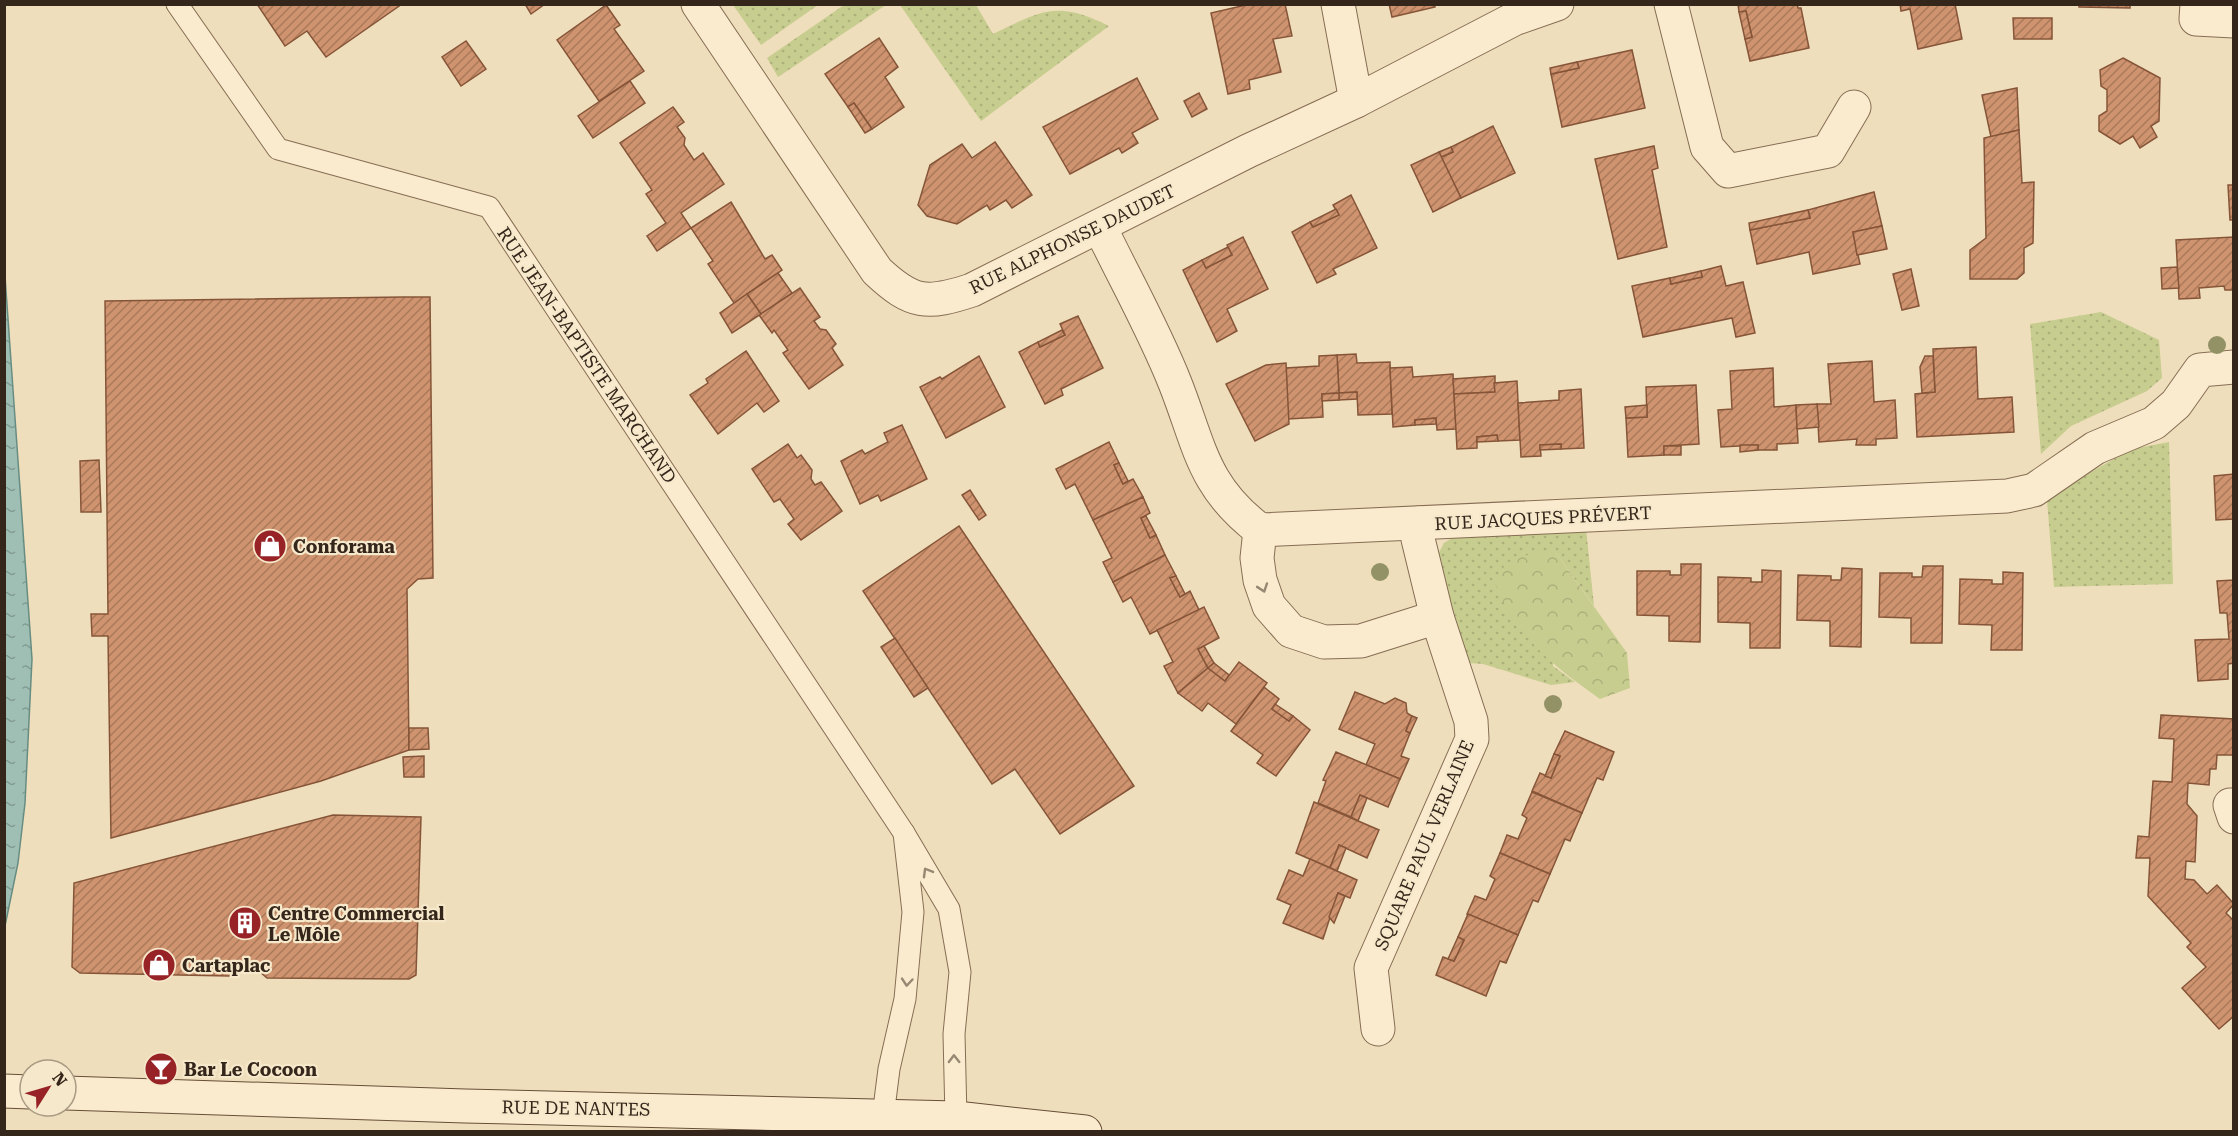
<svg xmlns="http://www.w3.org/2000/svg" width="2238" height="1136" viewBox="0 0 2238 1136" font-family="'Roboto Serif',serif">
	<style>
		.grass { fill: url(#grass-dots) }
		.forest { fill: url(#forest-crowns) }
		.water { fill: url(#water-ripples); stroke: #678d82; stroke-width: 1.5 }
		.building { fill: url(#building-hatch); stroke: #865539; stroke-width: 1.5 }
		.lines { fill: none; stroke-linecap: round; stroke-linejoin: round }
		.service-casing { stroke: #866d54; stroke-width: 23 }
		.minor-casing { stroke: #866d54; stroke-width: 35 }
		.secondary-casing { stroke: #674e38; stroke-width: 35 }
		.service { stroke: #faebce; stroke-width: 21 }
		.minor { stroke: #faebce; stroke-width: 33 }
		.secondary { stroke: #faebce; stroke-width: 33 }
		.tree { fill: #939166 }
		.oneway { stroke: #978874 }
		.labels { text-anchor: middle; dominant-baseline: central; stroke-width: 4.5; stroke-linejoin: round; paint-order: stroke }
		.street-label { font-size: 18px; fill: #34261a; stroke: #f6e8ca }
		.poi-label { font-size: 18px; font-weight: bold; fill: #34261a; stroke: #f6e8ca; text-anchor: start }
	</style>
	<defs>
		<pattern id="grass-dots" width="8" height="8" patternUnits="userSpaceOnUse" patternTransform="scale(1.5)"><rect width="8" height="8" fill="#c7cd8f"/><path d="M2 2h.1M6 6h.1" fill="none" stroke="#acb07b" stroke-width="1.8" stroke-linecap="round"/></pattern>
		<pattern id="forest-crowns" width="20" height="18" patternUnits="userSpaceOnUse" patternTransform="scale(1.5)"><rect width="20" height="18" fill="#c7cd8f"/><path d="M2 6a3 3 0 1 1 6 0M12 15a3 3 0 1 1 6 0" fill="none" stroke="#acb07b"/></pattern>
		<pattern id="water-ripples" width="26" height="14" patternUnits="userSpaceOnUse" patternTransform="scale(1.5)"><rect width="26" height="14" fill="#9fbfb5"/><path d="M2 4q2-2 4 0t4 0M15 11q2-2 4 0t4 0" fill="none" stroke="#829b92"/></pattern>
		<pattern id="building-hatch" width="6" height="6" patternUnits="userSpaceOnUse" patternTransform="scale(1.5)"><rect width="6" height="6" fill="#cf946f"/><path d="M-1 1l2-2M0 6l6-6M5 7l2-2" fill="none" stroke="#a9795a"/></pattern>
	</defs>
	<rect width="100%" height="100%" fill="#efdebb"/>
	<!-- grass -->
	<g class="grass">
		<polygon points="733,5 818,5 761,45"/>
		<polygon points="844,5 886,5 778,77 767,58"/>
		<path d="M 900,5 L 976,5 L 993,34 C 1042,10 1058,0 1109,26 L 981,121 Z"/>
		<polygon points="2101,312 2159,340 2162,378 2147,391 2071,426 2041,454 2030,324"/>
		<polygon points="2169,442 2173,584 2054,587 2047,500 2096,469 2132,449"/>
		<polygon points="1586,528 1594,606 1556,553 1553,666 1575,682 1551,685 1483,664 1469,663 1437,556 1444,543 1455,536"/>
	</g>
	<!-- forest -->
	<path class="forest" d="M 1533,553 L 1556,553 L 1627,653 L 1630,688 L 1600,699 C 1554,667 1516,637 1495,583 L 1506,563 Z"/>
	<!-- water -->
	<polygon class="water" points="4,262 32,659 25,803 18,863 5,926"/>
	<!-- building -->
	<g class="building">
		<polygon points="257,4 402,4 326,57 307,31 285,46"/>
		<polygon points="525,4 545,4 531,14"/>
		<polygon points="1250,4 1285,4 1292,36 1273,39 1281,72 1249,80 1250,89 1228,94 1211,13"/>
		<polygon points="1389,4 1434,4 1435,7 1392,17"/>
		<polygon points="1738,4 1797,4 1798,8 1801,8 1809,48 1750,61 1745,39 1752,37 1746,11 1739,12"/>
		<polygon points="1900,4 1955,4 1962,39 1918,49 1910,9 1901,11"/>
		<polygon points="2079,4 2130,4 2130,8 2079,7"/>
		<polygon points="606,5 620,25 614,29 644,71 599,101 557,40"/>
		<polygon points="1746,11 1752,37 1745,39 1739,12"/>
		<polygon points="2013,18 2052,18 2052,39 2014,39"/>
		<polygon points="879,38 898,67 885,77 904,107 872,129 854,103 848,107 825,74"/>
		<polygon points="466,41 486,69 461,86 442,57"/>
		<polygon points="1632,50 1645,108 1562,127 1551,74 1579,68 1577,62"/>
		<polygon points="2123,58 2160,78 2159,121 2151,126 2157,137 2140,148 2133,136 2120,144 2099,131 2099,116 2107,111 2107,90 2101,86 2100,70"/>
		<polygon points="1577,62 1579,68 1551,74 1550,68"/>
		<polygon points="1137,78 1158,119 1132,133 1138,143 1122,153 1119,148 1070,174 1043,127"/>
		<polygon points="630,81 645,103 593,138 578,116"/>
		<polygon points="2017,88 2019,130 1991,137 1982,95"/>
		<polygon points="1199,93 1207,109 1192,117 1184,101"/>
		<polygon points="854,103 872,129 865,133 848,107"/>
		<polygon points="673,107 684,122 677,127 685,138 684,145 694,160 703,153 724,184 681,213 691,228 657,251 647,236 666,223 646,194 652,190 620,143"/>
		<polygon points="1493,126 1515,173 1461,198 1441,157 1453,152 1451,147"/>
		<polygon points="2019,130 2022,183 2034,182 2033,243 2024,248 2024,273 2017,279 1970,279 1970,250 1986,238 1984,138"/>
		<polygon points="995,142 1032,195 1012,208 1006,200 990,210 987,205 957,224 927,216 918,205 930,165 962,144 972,158"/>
		<polygon points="1654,146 1658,168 1652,170 1667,247 1618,259 1595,159"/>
		<polygon points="1451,147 1453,152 1441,157 1439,152"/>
		<polygon points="1439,152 1461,198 1433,212 1411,165"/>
		<polygon points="2228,185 2234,185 2234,220 2230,220"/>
		<polygon points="1874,192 1882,226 1853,232 1860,264 1813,274 1809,252 1757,264 1750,230 1810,218 1808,210"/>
		<polygon points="1351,195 1377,248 1333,269 1336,274 1317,283 1292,232 1310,222 1313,227 1339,215 1333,205"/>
		<polygon points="731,202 765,259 772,255 782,270 734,303 708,264 713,261 691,228"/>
		<polygon points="1336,209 1339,215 1313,227 1310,222"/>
		<polygon points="1808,210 1810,218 1750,230 1749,223"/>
		<polygon points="1882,226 1887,249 1857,255 1853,232"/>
		<polygon points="1243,237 1268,289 1227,309 1237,331 1217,342 1183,270 1202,260 1206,268 1232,255 1227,245"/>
		<polygon points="2234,237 2234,290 2225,290 2224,286 2199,288 2200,298 2179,299 2176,240"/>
		<polygon points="1228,247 1232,255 1206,268 1202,260"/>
		<polygon points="1721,266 1726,286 1743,282 1755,333 1736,337 1732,318 1643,337 1632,286 1670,278 1671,284 1702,277 1701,271"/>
		<polygon points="2177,267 2179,288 2162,289 2161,268"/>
		<polygon points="1911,269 1919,306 1902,310 1893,274"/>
		<polygon points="1701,271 1702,277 1671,284 1670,278"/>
		<polygon points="778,273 792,293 761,314 747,294"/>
		<polygon points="800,288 820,317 814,321 820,329 826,330 836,344 832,348 843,365 809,389 783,353 788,350 774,330 772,333 759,315"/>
		<polygon points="747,294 761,314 732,333 720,313"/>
		<polygon points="404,297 430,297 433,578 418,579 407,589 409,750 321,781 111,838 108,636 92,636 91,614 108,614 105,301"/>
		<polygon points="1078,316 1103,368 1061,389 1063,395 1045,404 1019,352 1038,342 1040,347 1065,335 1060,324"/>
		<polygon points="1062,330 1065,335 1040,347 1038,342"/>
		<polygon points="1976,347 1978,399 2012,397 2014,432 1917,437 1915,394 1935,392 1933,349"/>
		<polygon points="746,351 779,401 764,412 757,403 718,434 690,395 708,383 706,379"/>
		<polygon points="1356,354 1357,363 1390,362 1392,414 1358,415 1357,392 1339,393 1337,355"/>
		<polygon points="1337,355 1339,393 1322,394 1323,417 1288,419 1286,368 1319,366 1319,356"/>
		<polygon points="979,356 1005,407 946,438 920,387 940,377 942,379"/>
		<polygon points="1925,356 1933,356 1935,392 1922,393 1920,367"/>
		<polygon points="1872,361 1874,402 1895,400 1897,438 1876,439 1876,445 1856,445 1857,439 1819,442 1817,404 1831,404 1828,364"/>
		<polygon points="1286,363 1289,424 1255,441 1226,384 1266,365"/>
		<polygon points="1412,367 1413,377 1453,374 1456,429 1437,430 1436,418 1415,420 1415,425 1393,427 1390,368"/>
		<polygon points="1773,368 1774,407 1796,405 1798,443 1777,444 1777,450 1758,450 1758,445 1721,447 1718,410 1732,409 1730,371"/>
		<polygon points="1495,376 1495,392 1454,394 1453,379"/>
		<polygon points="1517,381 1520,440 1498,441 1497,435 1477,437 1477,448 1457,449 1454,394 1495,392 1494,383"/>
		<polygon points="1696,385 1699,444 1664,446 1664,455 1628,457 1626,418 1647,417 1646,387"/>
		<polygon points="1581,389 1584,448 1561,449 1561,444 1540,445 1541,456 1521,457 1518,403 1559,400 1559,391"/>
		<polygon points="1357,392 1357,399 1339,400 1339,393"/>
		<polygon points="1339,393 1339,400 1322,401 1322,394"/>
		<polygon points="1817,404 1819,427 1797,429 1796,405"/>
		<polygon points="1647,405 1647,417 1626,418 1625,407"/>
		<polygon points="1436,418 1436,424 1415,425 1415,420"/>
		<polygon points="902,425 927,479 881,501 878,495 860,504 841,461 862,450 865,454 888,442 884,433"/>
		<polygon points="1497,435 1498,441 1477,442 1477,437"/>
		<polygon points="1109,442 1119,463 1114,465 1123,484 1133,479 1143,497 1093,520 1075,484 1066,489 1056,469"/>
		<polygon points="788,444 797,458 801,455 812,470 811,479 815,485 821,482 842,511 801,540 788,524 794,519 780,499 774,502 752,469"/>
		<polygon points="1561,444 1561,449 1540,450 1540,445"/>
		<polygon points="1740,445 1758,445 1758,450 1740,452"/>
		<rect x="1664" y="446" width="17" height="9"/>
		<polygon points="99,460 101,512 81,512 80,461"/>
		<polygon points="1119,463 1128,481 1123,484 1114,465"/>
		<polygon points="2234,474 2234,519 2216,520 2214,476"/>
		<polygon points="970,490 986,515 979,520 962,495"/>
		<polygon points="1143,497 1150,513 1141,518 1150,538 1156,535 1165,555 1113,582 1103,562 1112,558 1093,520"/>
		<polygon points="1146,516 1156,535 1150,538 1141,518"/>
		<polygon points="959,526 1134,786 1060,834 1015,769 992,784 863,591"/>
		<polygon points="1165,555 1176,576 1170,578 1180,597 1190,591 1199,610 1150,634 1131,597 1123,602 1113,582"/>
		<polygon points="1681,564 1701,564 1700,642 1669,641 1669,616 1637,615 1637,571 1670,571 1670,575 1681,575"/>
		<polygon points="1923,566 1943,566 1942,643 1911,643 1911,618 1879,617 1880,573 1912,573 1912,577 1922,577"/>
		<polygon points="1842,568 1862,569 1861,647 1830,646 1830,621 1797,620 1798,575 1831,576 1831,580 1841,580"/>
		<polygon points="1762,570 1781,571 1780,648 1750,648 1750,623 1718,622 1718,577 1751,578 1751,582 1762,582"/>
		<polygon points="2003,572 2023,573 2022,650 1991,650 1992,625 1959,624 1960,579 1992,580 1992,584 2003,584"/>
		<polygon points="1176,576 1185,594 1180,597 1170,578"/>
		<polygon points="2234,580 2234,663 2228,664 2228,679 2198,681 2195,640 2229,639 2227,613 2220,613 2217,581"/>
		<polygon points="1204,607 1219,638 1198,649 1208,668 1178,693 1164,666 1173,662 1157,630"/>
		<polygon points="895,638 928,688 914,697 881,647"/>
		<polygon points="1204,646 1214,663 1208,668 1198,649"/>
		<polygon points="1239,662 1267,683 1236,724 1208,703 1202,711 1178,693 1208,668 1225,681"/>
		<polygon points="1214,663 1229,675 1225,681 1208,668"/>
		<polygon points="1264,687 1279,699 1272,709 1289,721 1293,716 1310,730 1276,776 1257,763 1263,755 1231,731"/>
		<polygon points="1355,692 1385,704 1395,698 1406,703 1407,713 1412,716 1406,731 1410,733 1401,756 1409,759 1400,779 1366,765 1375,744 1339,729"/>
		<polygon points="1275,704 1293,716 1289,721 1272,709"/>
		<polygon points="2161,715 2234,719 2234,755 2217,755 2216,769 2210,769 2209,785 2188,783 2187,804 2197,816 2195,862 2186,861 2185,879 2194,880 2207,894 2217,885 2234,904 2226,913 2234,921 2234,1016 2219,1029 2182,988 2206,967 2187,947 2191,943 2148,896 2150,858 2136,858 2138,836 2149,837 2153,781 2172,782 2174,739 2159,738"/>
		<polygon points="1412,716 1417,718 1410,733 1406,731"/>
		<polygon points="409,728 428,728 429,749 409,750"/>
		<polygon points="1565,731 1614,752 1603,780 1597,778 1582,813 1532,791 1540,773 1551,778 1560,756 1554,754"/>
		<polygon points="1336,752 1400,779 1388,807 1360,795 1351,817 1318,803 1326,781 1323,780"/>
		<polygon points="1554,754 1560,756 1551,778 1545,776"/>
		<polygon points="424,756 424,777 404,777 403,757"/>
		<polygon points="1532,792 1582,813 1570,841 1565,839 1550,874 1500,853 1507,835 1518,839 1527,818 1522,815"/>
		<polygon points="1360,795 1367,798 1358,821 1351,817"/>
		<polygon points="1314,802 1379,830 1367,858 1339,845 1330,868 1296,853"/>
		<polygon points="333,815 421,817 416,975 409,979 267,978 260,972 260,962 235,962 236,971 229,976 80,973 72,967 74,883"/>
		<polygon points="1339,845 1346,848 1337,871 1330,868"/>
		<polygon points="1500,853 1550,874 1538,902 1533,900 1518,935 1467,914 1475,896 1486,900 1495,879 1490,876"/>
		<polygon points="1310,859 1357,880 1350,898 1338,893 1323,939 1283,923 1291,905 1277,899 1289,870 1303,876"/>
		<polygon points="1338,893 1345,896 1334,923 1329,917"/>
		<polygon points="1468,914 1518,935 1506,963 1500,961 1486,996 1436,975 1443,957 1454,961 1464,940 1458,937"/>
		<polygon points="1458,937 1464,940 1454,961 1448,959"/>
	</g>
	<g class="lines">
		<!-- service casing -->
		<g class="service-casing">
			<g id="service">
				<polyline points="177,4 278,149 489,207 904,833"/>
				<polyline points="883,1116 889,1069 905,999 913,912 904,833 949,909 960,972 954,1034 956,1118"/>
			</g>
		</g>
		<!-- minor casing -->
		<g class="minor-casing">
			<g id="minor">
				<path d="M 698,4 L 877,271 C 912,304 927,305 972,290 L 1248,151 L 1356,101 L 1514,19 L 1557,4"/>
				<polyline points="1338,4 1356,101"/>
				<polyline points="1671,4 1707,147 1728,171 1828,151 1854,107"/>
				<polyline points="2197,4 2196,19 2234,21"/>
				<path d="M 1100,227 C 1125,279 1154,330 1175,383 C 1200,446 1202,486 1260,530 L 2007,496 L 2034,490 L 2095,448 L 2154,423 L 2176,404 L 2200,370 L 2234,367"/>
				<polyline points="1260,530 1257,558 1260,580 1269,606 1291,631 1324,642 1361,641 1437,617"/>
				<polyline points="2234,805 2230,805 2234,817"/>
				<polyline points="1378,1029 1371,968 1472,739 1471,721 1437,617 1418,539 1419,523"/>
			</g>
		</g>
		<!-- secondary casing -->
		<g class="secondary-casing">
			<g id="secondary">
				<polyline points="4,1091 30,1092"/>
				<polyline points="66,1093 465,1106 956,1118 1085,1132"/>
			</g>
		</g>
		<!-- service -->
		<use href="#service" class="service"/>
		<!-- minor -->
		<use href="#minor" class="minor"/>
		<!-- secondary -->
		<use href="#secondary" class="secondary"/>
	</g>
	<!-- trees -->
	<g class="tree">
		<circle cx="2217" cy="345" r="9"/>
		<circle cx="1380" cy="572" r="9"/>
		<circle cx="1553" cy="704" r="9"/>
	</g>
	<!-- one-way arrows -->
	<defs><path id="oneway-chevron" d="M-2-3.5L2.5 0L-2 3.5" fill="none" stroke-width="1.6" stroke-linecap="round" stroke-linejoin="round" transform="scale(1.5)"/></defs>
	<g class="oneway">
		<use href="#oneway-chevron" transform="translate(1263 588) rotate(71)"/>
		<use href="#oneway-chevron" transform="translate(927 872) rotate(-120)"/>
		<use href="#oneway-chevron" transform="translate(907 982) rotate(95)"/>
		<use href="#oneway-chevron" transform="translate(954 1059) rotate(-91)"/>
	</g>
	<!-- icons -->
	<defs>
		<g id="shop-disc" transform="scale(1.725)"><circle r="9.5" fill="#972327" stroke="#f6e8ca"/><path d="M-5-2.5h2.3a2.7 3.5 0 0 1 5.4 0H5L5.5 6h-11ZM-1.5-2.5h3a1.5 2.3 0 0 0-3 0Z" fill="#fff"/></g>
		<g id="building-disc" transform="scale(1.725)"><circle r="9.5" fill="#972327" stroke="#f6e8ca"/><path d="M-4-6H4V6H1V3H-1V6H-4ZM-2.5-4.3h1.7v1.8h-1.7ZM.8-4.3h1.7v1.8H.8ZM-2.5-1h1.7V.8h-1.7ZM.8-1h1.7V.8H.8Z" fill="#fff"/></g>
		<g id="bar-disc" transform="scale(1.725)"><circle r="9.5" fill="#972327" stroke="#f6e8ca"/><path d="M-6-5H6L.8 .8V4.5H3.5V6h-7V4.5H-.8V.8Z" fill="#fff"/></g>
	</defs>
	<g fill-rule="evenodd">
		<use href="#shop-disc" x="270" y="546"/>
		<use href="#building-disc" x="245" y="923"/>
		<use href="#shop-disc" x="159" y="965"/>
		<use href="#bar-disc" x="161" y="1069"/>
	</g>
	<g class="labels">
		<!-- street labels -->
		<g class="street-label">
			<text transform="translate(1072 239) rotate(-26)">RUE ALPHONSE DAUDET</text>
			<text transform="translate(587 355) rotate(56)">RUE JEAN-BAPTISTE MARCHAND</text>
			<text transform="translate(1543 518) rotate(-3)">RUE JACQUES PRÉVERT</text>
			<text transform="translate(1424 845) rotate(-67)">SQUARE PAUL VERLAINE</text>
			<text transform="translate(576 1108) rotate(1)">RUE DE NANTES</text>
		</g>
		<!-- poi labels -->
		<g class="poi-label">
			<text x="293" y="546">Conforama</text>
			<text x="268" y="913">Centre Commercial<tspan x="268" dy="21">Le Môle</tspan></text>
			<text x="182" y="965">Cartaplac</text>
			<text x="184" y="1069">Bar Le Cocoon</text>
		</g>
	</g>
	<!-- border -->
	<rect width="2238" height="1136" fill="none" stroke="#34261a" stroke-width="12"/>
	<!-- north arrow -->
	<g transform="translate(48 1088) rotate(53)"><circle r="28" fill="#f6e8ca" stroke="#a89a84" stroke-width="1.5"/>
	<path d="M0-4.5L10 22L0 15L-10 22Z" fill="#972327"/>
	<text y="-9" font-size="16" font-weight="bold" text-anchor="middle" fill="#34261a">N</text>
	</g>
</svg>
